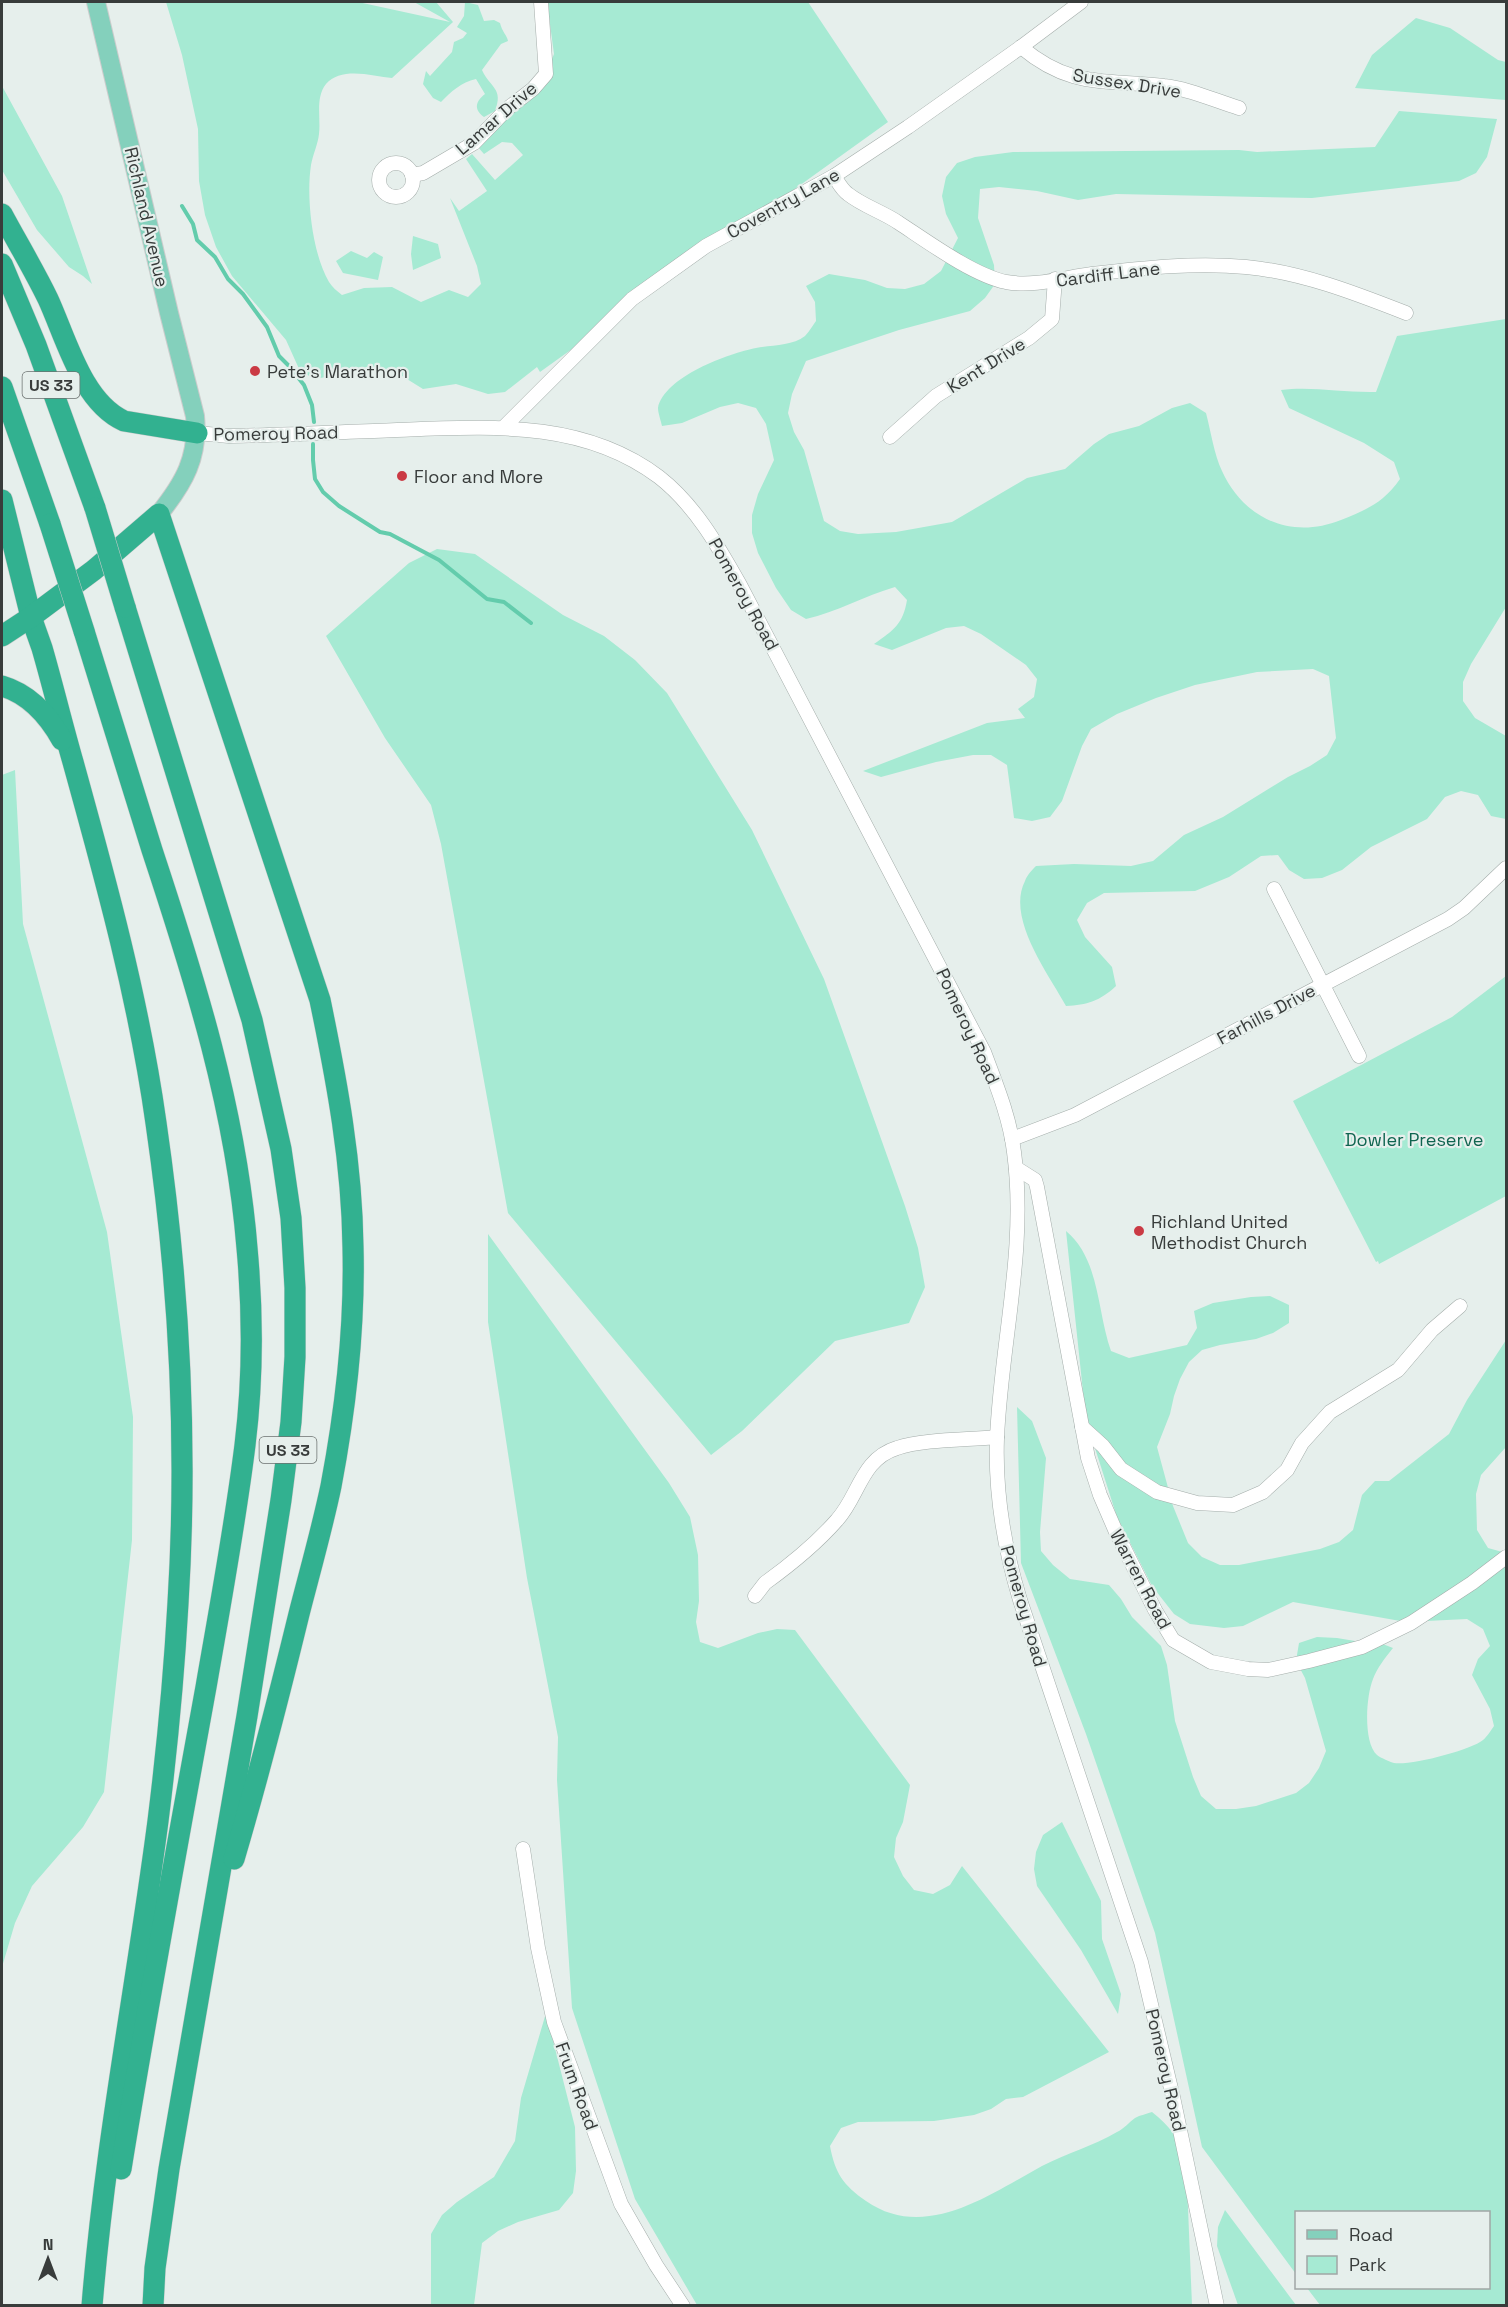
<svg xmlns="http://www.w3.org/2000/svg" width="1508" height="2307" viewBox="0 0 1508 2307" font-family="'Space Grotesk',sans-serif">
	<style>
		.green { fill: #a6ead3 }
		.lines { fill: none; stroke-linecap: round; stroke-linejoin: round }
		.stream { stroke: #63ccac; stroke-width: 4 }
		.minor-casing { stroke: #a4adaa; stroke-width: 15 }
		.major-casing { stroke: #cbcccc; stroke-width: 20 }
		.highway-casing { stroke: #cbcccc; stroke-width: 22 }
		.minor { stroke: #fff; stroke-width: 14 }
		.major { stroke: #84d0bc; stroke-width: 18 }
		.highway { stroke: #32b190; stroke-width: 21 }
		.highway-bridge-casing { stroke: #cbcccc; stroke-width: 22; stroke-linecap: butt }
		.highway-bridge { stroke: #32b190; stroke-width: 21 }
		.poi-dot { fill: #ca3a44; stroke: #e6efec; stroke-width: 2 }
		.labels { text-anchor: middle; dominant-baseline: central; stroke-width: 4.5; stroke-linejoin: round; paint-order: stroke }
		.shield { fill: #e6efec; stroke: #6c7270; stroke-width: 1.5 }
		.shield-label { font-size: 16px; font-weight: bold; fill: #383c3b }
		.street-label { font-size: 18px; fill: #383c3b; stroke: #e6efec }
		.poi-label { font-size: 18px; fill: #383c3b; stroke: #e6efec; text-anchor: start }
		.park-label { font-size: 18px; fill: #106550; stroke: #e6efec }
	</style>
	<rect width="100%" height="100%" fill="#e6efec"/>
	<!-- green -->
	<g class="green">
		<path d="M 166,2 L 358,2 L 450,22 L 414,2 L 436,2 L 453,22 L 392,78 C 373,76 341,66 326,84 C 315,98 321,118 319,134 C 318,144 313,154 311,165 C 306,197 312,253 329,282 C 332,287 337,291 342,295 L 364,288 L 392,287 L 421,302 L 449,290 L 468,297 L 481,284 L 477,266 L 450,198 L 459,211 L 487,191 L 466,159 L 472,154 L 495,180 L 523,155 L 512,143 L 502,142 L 484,154 L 477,146 L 498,123 L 538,94 L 554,54 L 547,2 L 808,2 L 888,122 L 540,372 L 537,367 L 505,392 L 488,394 L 456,384 L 423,389 L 394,371 L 378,368 L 346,368 L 331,376 L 315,379 L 300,371 L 286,340 L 232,276 L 216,247 L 205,215 L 199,181 L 198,129 L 182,55 Z"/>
		<path d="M 465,2 L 478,5 L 484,21 L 494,20 L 500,23 C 502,32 507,35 508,41 L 501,44 L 482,70 C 490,88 504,88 495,111 L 484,117 C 473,109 476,101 485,94 L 476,79 C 461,82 451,92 441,102 L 433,98 L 423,84 L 426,71 L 430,76 L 452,52 L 454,42 L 463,38 L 467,33 L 457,27 L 464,16 Z"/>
		<polygon points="1416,18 1450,28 1498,60 1506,62 1506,100 1355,88 1372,55"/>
		<polygon points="2,86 62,196 92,284 83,276 69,267 37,230 2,170"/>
		<path d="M 1399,111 L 1497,119 L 1487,157 L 1476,173 L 1459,181 L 1312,198 L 1116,194 L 1078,200 L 1037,191 L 999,187 L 980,189 L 978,218 L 994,265 L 995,284 L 985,298 L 970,311 L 899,330 L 806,361 L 792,394 L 788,413 L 794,432 L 804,450 L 824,521 L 840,531 L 858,534 L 896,532 L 952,522 L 1027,478 L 1065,469 L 1094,444 L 1109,434 L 1139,426 L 1172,408 L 1190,403 L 1206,413 C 1211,432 1214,454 1222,471 C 1244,519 1291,540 1341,520 C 1368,509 1383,503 1400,479 L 1394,462 L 1364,443 L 1289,408 L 1281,390 C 1312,386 1344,393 1376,392 L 1397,336 L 1506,319 L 1506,607 L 1471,664 L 1463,682 L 1463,701 L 1475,718 L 1506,736 L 1506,819 L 1491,816 L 1478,795 L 1461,791 L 1445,797 L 1427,819 L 1371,847 L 1342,870 L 1322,878 L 1304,879 L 1289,870 L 1278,855 L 1261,856 L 1229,877 L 1195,891 L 1104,893 L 1087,903 L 1077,920 L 1085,937 L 1112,967 L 1116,986 C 1100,1001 1087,1005 1066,1006 C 1048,973 1006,918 1025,881 C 1027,875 1032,870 1036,866 L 1074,864 L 1131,866 L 1153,861 L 1184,835 L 1223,817 L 1288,777 L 1310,766 L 1327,755 L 1336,738 L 1329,676 L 1313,669 L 1257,672 L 1195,685 L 1156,698 L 1117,714 L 1091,729 L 1082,746 L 1062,801 L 1050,817 L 1032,821 L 1014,818 L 1007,765 L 991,755 L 973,755 L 936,762 L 881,777 L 863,771 L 987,723 L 1025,718 L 1018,709 L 1034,697 L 1037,679 L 1026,665 L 981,634 L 964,626 L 946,628 L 892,650 L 874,644 C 894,630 903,624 907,600 L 895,587 C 864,596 837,612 806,619 L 791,610 L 776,588 L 758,553 L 752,533 L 752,515 L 758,494 L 774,460 L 766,424 L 756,408 L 738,403 L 720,407 L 682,423 L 662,426 C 661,421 658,413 658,408 C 664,377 729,353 756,348 C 772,345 792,346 805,336 C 809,332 813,325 816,321 L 815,302 L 806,286 L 829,274 L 865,280 L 887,288 L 905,289 L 924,284 L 941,271 L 958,238 L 946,214 L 942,196 L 946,177 L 957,163 L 975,157 L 1013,152 L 1239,150 L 1257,152 L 1375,147 Z"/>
		<polygon points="413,236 438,244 441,258 413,270 411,254"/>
		<polygon points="351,251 367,258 374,252 383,257 378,280 343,273 336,261"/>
		<polygon points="437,549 475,554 563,615 604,636 635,660 667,693 752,830 824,979 905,1206 918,1248 925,1287 909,1323 835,1341 742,1431 711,1455 508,1213 441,844 431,805 385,738 326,636 409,563"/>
		<polygon points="15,770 23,924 107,1232 133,1417 132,1540 104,1792 83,1827 32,1886 15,1923 2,1967 2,775"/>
		<polygon points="1506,976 1506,1196 1379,1264 1378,1261 1376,1262 1293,1101 1452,1017"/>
		<path d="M 1066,1231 C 1100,1259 1097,1312 1111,1351 L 1129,1358 L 1187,1345 L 1197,1328 L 1194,1311 L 1213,1303 L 1251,1297 L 1270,1296 L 1289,1305 L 1289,1323 L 1273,1333 L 1256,1339 L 1220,1345 L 1202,1350 L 1189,1362 L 1180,1379 L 1174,1396 L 1170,1414 L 1157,1447 L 1173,1506 L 1188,1543 L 1202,1557 L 1220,1565 L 1239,1565 L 1320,1549 L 1339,1542 L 1353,1530 L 1362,1495 L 1375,1481 L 1389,1481 L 1449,1434 L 1467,1400 L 1506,1340 L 1506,1447 L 1481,1475 L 1476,1494 L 1477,1530 L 1488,1548 L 1506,1553 L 1506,2305 L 1320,2305 L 1307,2288 L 1488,2288 L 1488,2212 L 1296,2212 L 1296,2274 L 1202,2147 L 1155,1933 L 1086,1734 L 1021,1563 L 1017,1407 L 1032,1421 L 1046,1458 L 1040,1532 L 1041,1551 L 1053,1565 L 1070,1579 L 1109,1585 L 1121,1599 L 1132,1617 L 1161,1646 L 1167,1665 L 1175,1721 L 1193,1777 L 1201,1796 L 1216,1809 L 1236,1809 L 1256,1806 L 1296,1793 L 1309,1783 L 1319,1768 L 1326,1751 L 1305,1678 L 1296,1661 L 1299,1643 L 1317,1637 L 1337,1638 L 1355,1641 L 1375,1641 L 1393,1648 C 1385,1658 1377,1668 1373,1679 C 1366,1696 1363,1742 1377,1755 C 1381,1758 1390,1762 1394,1763 C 1410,1766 1471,1750 1483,1740 C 1487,1737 1491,1730 1494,1726 L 1490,1709 L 1472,1675 L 1478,1659 L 1490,1646 L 1483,1629 L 1467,1619 L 1406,1622 L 1293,1602 L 1243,1626 L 1224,1628 L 1190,1624 L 1174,1614 L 1152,1586 L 1117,1517 L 1086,1420 Z"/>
		<path d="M 488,1234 L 669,1483 L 690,1517 L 698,1555 L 699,1601 L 696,1622 L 700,1642 L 718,1648 L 758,1633 L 777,1629 L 795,1630 L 910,1785 L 903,1822 L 896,1838 L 894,1857 L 903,1876 L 914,1890 L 933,1894 L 950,1885 L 962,1866 L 1109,2052 L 1023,2097 L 1006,2099 L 991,2109 L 974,2115 L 934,2121 L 858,2122 L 841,2128 L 830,2146 C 835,2173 843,2185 866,2201 C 925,2242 989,2195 1042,2166 C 1067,2153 1093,2146 1117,2132 C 1124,2129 1129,2122 1135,2118 C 1140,2115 1147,2114 1152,2112 C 1170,2126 1179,2139 1186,2160 L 1192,2305 L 697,2305 L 635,2199 L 572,2008 L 557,1780 L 558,1737 L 527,1578 L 488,1322 Z"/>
		<polygon points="1062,1822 1101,1901 1102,1939 1121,1994 1118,2014 1081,1950 1037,1886 1034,1869 1036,1852 1043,1835"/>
		<polygon points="546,2013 575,2127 576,2171 573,2193 559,2210 518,2222 498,2231 482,2243 474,2305 431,2306 431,2234 442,2215 457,2202 494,2177 515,2141 521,2098"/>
		<polygon points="1225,2210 1296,2305 1238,2305 1217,2246 1218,2227"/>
	</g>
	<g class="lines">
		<!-- stream -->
		<g class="stream">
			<polyline points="182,206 193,224 197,240 215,257 228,279 243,294 267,327 279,356 289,366 304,385 312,405 314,422"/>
			<polyline points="313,444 313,460 315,479 323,492 339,506 380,532 390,534 439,560 487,599 504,602 531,623"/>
		</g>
		<!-- minor casing -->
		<g class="minor-casing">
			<g id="minor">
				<path d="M 1021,47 C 1071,89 1105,79 1164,86 C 1187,88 1216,101 1239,108"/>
				<circle cx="396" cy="180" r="17"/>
				<polyline points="412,175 423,173 474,143 507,109 533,89 546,74 541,2"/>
				<path d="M 834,176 C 838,182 842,190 848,194 C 863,206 883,212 899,223 C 928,242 973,275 1006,282 C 1034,287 1063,278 1092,274 C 1142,268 1195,262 1246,267 C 1301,272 1355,293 1406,313"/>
				<polyline points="504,427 632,299 706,246 834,176 908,127 1021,47 1081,2"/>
				<path d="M 197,433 L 229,436 C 285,435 341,432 397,430 C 488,427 582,419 659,477 C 695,505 718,546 740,585 L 984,1052 C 996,1084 1010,1118 1014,1152 C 1027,1248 1001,1343 997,1438 C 995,1493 1004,1547 1020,1600 L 1141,1962 L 1173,2097 L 1217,2306"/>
				<polyline points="890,437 936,396 1029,338 1052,319 1055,279"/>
				<polyline points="1274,889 1359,1056"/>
				<polyline points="1012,1139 1075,1115 1448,919 1464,908 1506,868"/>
				<polyline points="1016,1168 1035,1180 1037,1187 1088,1458 1100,1495 1116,1532 1155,1610 1173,1640 1211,1662 1248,1669 1268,1670 1309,1661 1362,1647 1411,1623 1472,1583 1506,1557"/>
				<polyline points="1082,1427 1103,1446 1121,1469 1157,1492 1197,1503 1233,1505 1263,1492 1287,1470 1302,1443 1330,1412 1398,1370 1432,1330 1460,1306"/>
				<path d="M 755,1596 L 765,1583 C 790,1565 816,1544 837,1520 C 859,1496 861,1459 897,1448 C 924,1439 968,1440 997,1437"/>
				<polyline points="523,1849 538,1948 554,2022 621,2204 656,2265 683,2306"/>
			</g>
		</g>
		<!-- major casing -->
		<g class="major-casing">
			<path id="major" d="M 96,2 L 169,313 L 195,416 C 199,457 184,483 159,514"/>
		</g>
		<!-- highway casing -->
		<g class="highway-casing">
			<g id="highway">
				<path d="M 2,214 C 17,242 34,270 48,299 C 66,338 82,402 124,421 L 197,433"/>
				<polyline points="2,264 36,345 95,508"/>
				<polyline points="2,387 50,524"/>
				<path d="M 2,500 L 31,617 L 42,648 C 53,686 62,724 73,762 C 106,881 139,1001 156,1123 C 179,1281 188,1443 178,1603 C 174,1675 167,1749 158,1821 C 137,1983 105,2143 92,2306"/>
				<polyline points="125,607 252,1020 281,1149 291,1218 295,1288 295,1357 291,1422 281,1500 247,1716 169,2169 155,2268 153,2306"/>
				<path d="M 84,631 C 106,704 129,777 152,850 C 195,980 236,1110 247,1248 C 253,1313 253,1380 245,1445 C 235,1526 220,1606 206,1687 C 177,1847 147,2008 121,2169"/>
				<path d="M 2,636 L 31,617 L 94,570 L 159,514 L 320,1000 C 337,1082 352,1163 353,1247 C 355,1327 346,1407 331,1486 C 322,1529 310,1571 299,1614 C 279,1696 258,1778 234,1859"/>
				<path d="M 2,686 C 29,694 48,715 62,740"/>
			</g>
		</g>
		<!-- minor -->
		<use href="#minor" class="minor"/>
		<!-- major -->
		<use href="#major" class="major"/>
		<!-- highway -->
		<use href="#highway" class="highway"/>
		<!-- highway-bridge casing -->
		<g class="highway-bridge-casing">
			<g id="highway-bridge">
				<polyline points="95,508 125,607"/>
				<polyline points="50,524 84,631"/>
			</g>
		</g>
		<!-- highway-bridge -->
		<use href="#highway-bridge" class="highway-bridge"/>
	</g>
	<!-- markers -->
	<g class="poi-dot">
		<circle cx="255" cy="371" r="6"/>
		<circle cx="402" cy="476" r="6"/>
		<circle cx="1139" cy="1231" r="6"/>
	</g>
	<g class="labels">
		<!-- shield labels -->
		<g class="shield">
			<rect x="22.5" y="372" width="57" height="26" rx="4.5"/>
			<rect x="259.5" y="1437" width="57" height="26" rx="4.5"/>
		</g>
		<g class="shield-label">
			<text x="51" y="385">US 33</text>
			<text x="288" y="1450">US 33</text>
		</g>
		<!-- street labels -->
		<g class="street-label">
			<text transform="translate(1127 83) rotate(9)">Sussex Drive</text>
			<text transform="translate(496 118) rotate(-41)">Lamar Drive</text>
			<text transform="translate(783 203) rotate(-29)">Coventry Lane</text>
			<text transform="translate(147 217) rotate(77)">Richland Avenue</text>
			<text transform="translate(1108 274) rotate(-7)">Cardiff Lane</text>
			<text transform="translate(986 365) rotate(-32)">Kent Drive</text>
			<text transform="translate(276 433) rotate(-1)">Pomeroy Road</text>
			<text transform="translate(744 594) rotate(61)">Pomeroy Road</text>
			<text transform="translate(1266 1014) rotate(-28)">Farhills Drive</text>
			<text transform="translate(968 1026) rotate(65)">Pomeroy Road</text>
			<text transform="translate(1141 1579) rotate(62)">Warren Road</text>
			<text transform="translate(1024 1606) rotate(74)">Pomeroy Road</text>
			<text transform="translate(1166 2070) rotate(77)">Pomeroy Road</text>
			<text transform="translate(577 2086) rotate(70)">Frum Road</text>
		</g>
		<!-- poi labels -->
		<g class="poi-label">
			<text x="267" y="371">Pete's Marathon</text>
			<text x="414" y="476">Floor and More</text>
			<text x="1151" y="1221">Richland United<tspan x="1151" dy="21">Methodist Church</tspan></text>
		</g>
		<!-- park labels -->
		<g class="park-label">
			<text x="1414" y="1139">Dowler Preserve</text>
		</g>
	</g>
	<!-- border -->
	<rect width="1508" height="2307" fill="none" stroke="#383c3b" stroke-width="6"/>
	<!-- legend -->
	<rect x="1295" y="2211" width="195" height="78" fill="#e6efec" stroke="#a0a7a5" stroke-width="1.5"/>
	<rect x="1307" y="2230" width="30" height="9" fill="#84d0bc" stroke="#a0a7a5" stroke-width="1.5"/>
	<text x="1349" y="2241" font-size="18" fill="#383c3b">Road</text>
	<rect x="1307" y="2256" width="30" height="18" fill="#a6ead3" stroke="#a0a7a5" stroke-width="1.5"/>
	<text x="1349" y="2271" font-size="18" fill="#383c3b">Park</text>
	<!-- north arrow -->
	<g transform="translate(48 2259)" stroke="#e6efec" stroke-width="4.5" paint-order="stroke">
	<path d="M0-4.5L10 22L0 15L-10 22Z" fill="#383c3b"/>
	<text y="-9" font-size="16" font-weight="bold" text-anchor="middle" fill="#383c3b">N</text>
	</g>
</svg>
